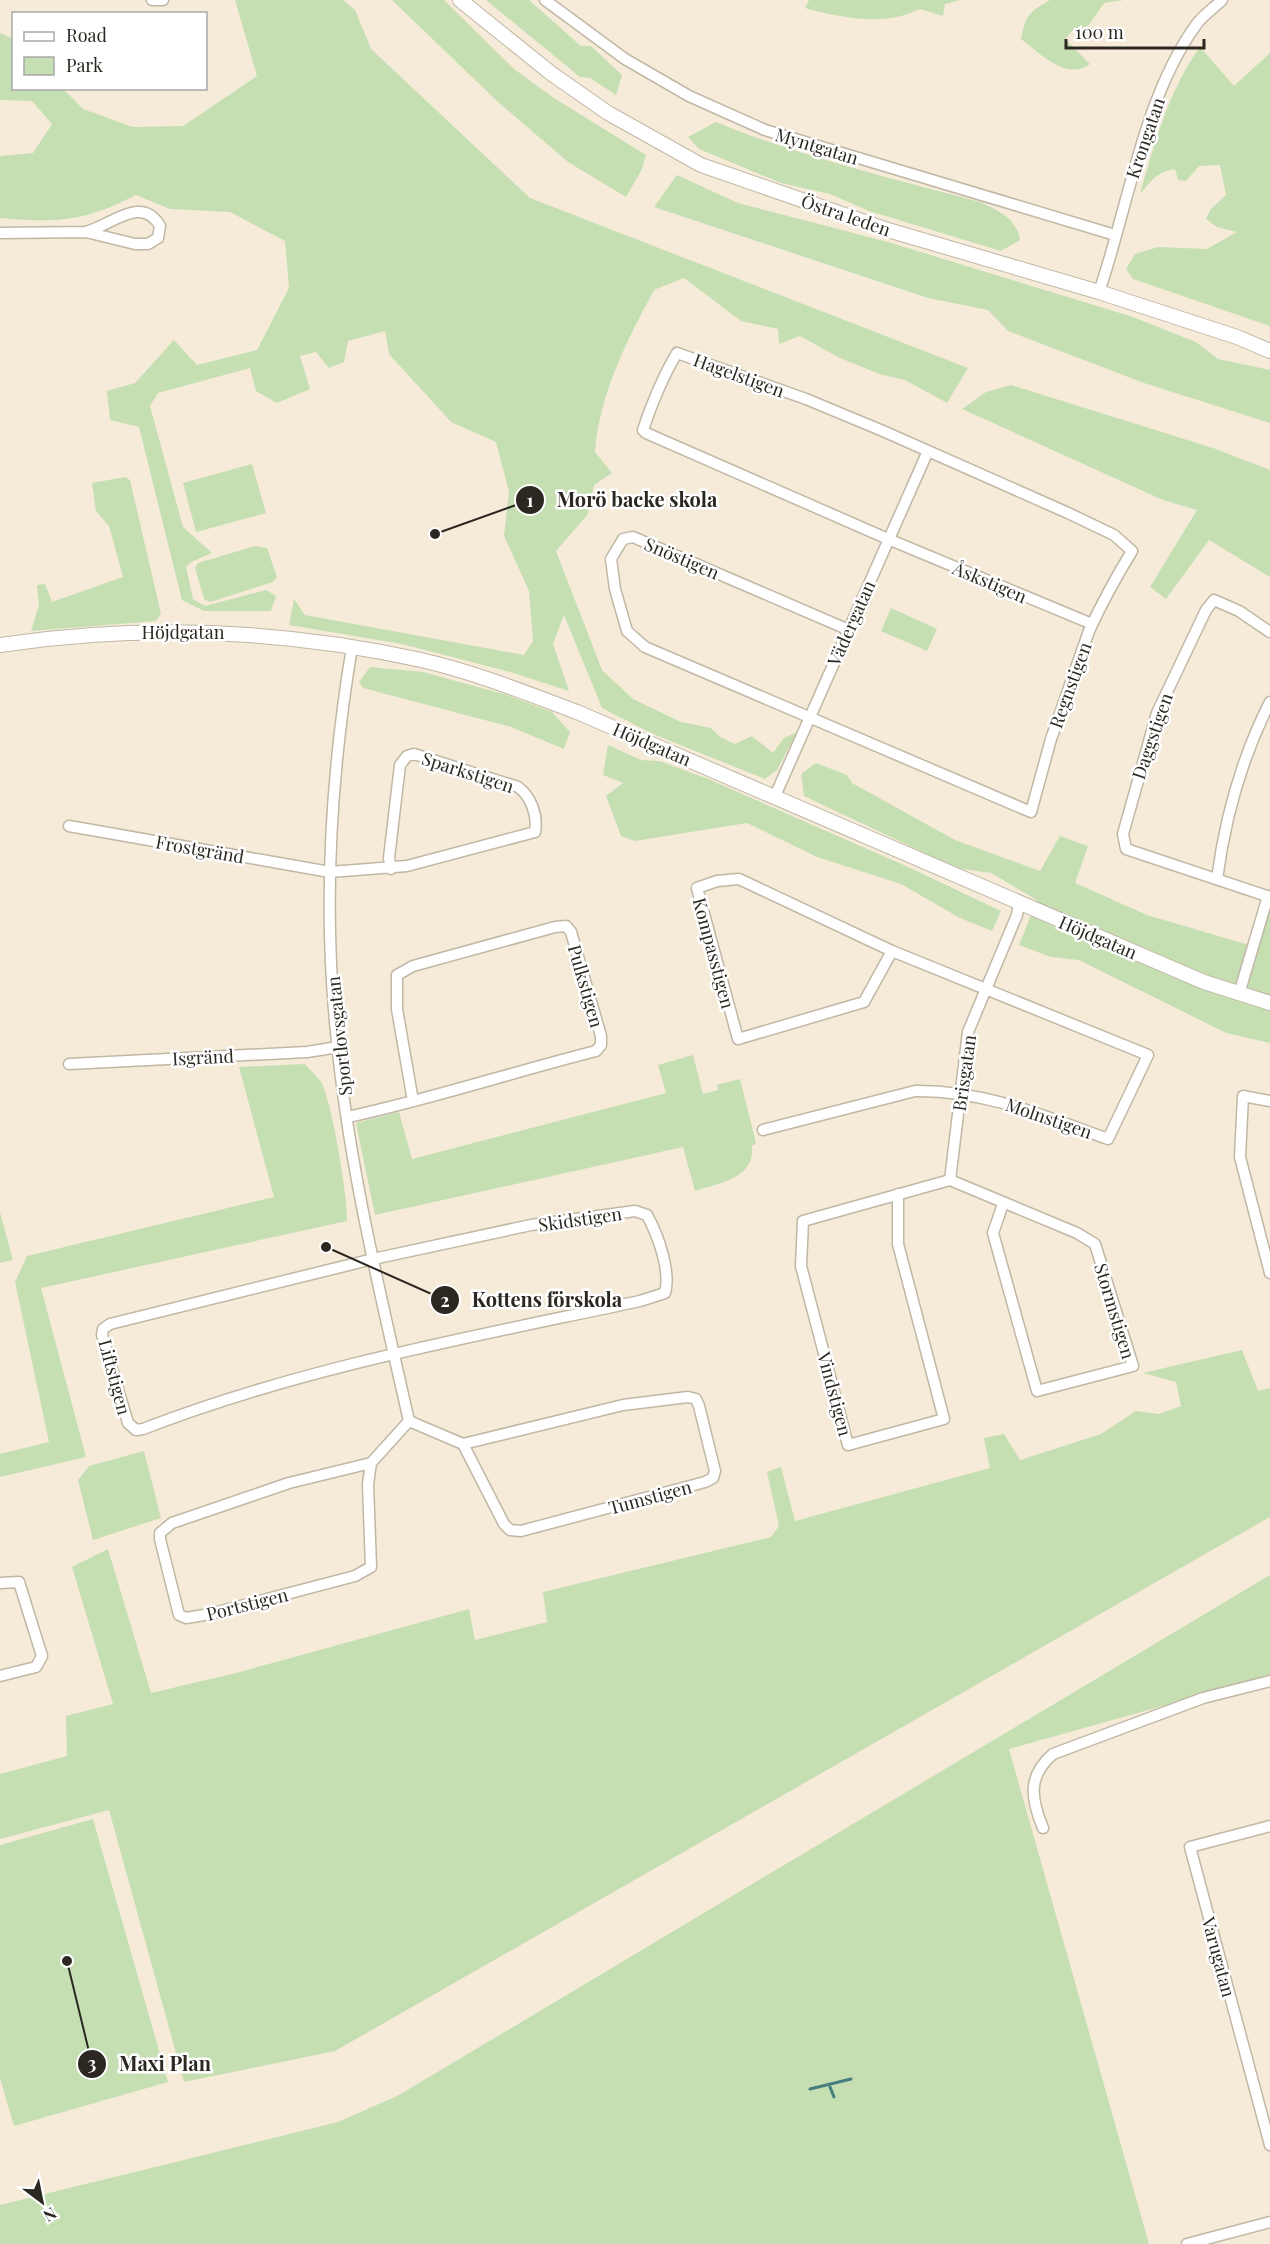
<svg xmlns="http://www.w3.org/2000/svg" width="1270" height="2244" viewBox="0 0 1270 2244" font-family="'Playfair Display',serif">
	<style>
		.green { fill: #c5dfb3 }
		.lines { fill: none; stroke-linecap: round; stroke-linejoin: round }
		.stream { stroke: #477d7e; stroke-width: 3 }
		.minor-casing { stroke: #c1b7a5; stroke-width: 13 }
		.tertiary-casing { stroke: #c1b7a5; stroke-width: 16 }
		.minor { stroke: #fff; stroke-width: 10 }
		.tertiary { stroke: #fff; stroke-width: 14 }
		.labels { text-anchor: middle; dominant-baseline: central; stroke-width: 5; stroke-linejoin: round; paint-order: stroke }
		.street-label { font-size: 18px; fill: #2c2821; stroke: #fff }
		.leader { fill: none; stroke: #2c2821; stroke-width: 2 }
		.callout-dot { fill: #2c2821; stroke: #fff; stroke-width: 2 }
		.mark-label { font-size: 18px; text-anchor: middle; font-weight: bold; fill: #fff }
		.callout-label { font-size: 20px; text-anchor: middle; font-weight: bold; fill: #2c2821; stroke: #fff; stroke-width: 5; stroke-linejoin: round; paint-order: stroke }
	</style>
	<rect width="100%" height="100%" fill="#f6ebd9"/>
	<!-- green -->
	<g class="green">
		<path d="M 235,0 L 343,0 L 355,10 L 371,49 L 530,198 L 968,368 L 947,403 L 905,380 L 879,374 L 840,358 L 800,336 L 779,344 L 778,329 L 741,321 L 684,278 L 654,290 C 627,340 599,395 595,452 L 612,473 L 594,485 L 588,514 L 556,551 L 602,670 L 633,699 L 681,722 L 711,728 L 720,737 L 735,744 L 752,736 L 773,753 L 784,738 L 797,732 L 777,770 L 765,779 L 653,734 L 602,708 L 564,615 L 553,644 L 569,691 L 510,672 L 402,644 L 289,625 L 294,599 L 305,615 L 524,655 L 533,641 L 529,591 L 504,536 L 509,492 L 496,442 L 451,422 L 389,354 L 385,331 L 348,341 L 344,362 L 329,368 L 316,352 L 300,356 L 310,389 L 277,403 L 256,391 L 250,368 L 158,393 L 150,406 L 183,527 L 212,553 L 191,562 L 186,567 L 193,599 L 205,606 L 266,590 L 276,596 L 271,611 L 204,611 L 182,600 L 139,427 L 110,420 L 107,391 L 135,383 L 174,340 L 197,365 L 257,350 L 289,288 L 285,241 L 230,212 L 170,209 L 136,195 C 83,222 58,223 0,218 L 0,156 L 33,153 L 52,124 L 32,101 L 0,100 L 0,33 L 13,39 L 14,88 L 63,89 L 83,109 L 133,127 L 183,126 L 257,76 Z"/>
		<polygon points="392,0 444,0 514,69 554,98 646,155 642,169 626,197 568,162 498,102"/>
		<polygon points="486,0 529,0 581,46 591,46 622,75 616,95 590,78 580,77"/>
		<path d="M 809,0 L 960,0 L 945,4 L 943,16 L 920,9 C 884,27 843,18 805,8 Z"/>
		<path d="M 1050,0 L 1124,0 L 1104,3 L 1088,26 L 1073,30 L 1065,39 L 1090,64 C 1066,82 1039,52 1021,39 C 1026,15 1029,12 1050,0 Z"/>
		<path d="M 1200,47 L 1234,86 L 1270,53 L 1270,326 L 1133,279 L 1126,269 L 1135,254 L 1158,247 L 1207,249 L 1237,232 L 1217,227 L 1206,219 L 1210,210 L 1226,195 L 1220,165 L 1199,166 L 1186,181 L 1178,180 L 1175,169 C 1158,171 1150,182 1140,194 C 1155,142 1168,92 1200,47 Z"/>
		<path d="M 716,122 C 801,157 891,178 980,202 C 997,210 1017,218 1020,240 L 1001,251 L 869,211 L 830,194 L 781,183 L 699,149 L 688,137 Z"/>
		<polygon points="677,175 738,203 888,242 1130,316 1196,342 1218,359 1270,370 1270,423 1144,383 1008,331 988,310 928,298 654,207"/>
		<polygon points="1011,385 1213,448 1270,470 1270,577 1209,540 1166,599 1150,587 1197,510 1163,500 962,409 986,392"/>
		<polygon points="252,464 266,513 196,532 183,483"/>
		<polygon points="125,477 130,480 161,614 156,621 31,631 39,605 37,585 45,584 52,602 123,577 109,526 96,511 92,483"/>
		<polygon points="255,546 267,548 277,577 273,582 210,602 204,599 195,568 198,563"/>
		<polygon points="891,608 937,629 927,651 881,631"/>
		<polygon points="370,667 423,672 507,695 552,712 570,732 564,749 511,727 363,688 359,682"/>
		<polygon points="608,745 641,760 659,761 706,778 908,867 1001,911 992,931 960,918 901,884 817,857 747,823 635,841 621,836 606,796 623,783 603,775"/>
		<polygon points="816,763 847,775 852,783 955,840 1040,871 1060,836 1088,846 1075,883 1147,915 1259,948 1270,908 1270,1043 1226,1033 1079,960 1051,957 1019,945 1037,900 991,873 956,868 804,796 801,774"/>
		<path d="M 693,1055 L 703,1094 L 718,1090 L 717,1085 L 740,1079 L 756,1143 L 752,1146 C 755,1179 720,1183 695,1191 L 683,1147 L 375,1215 L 356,1123 L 399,1112 L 412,1159 L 666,1093 L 658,1065 Z"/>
		<path d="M 305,1064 C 310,1070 317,1076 321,1082 C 332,1102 348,1197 347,1221 L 41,1288 L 86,1457 L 0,1477 L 0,1454 L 49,1442 L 15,1282 L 27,1256 L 274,1197 L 239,1067 Z"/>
		<polygon points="0,1212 13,1260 0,1263"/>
		<polygon points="1242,1350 1258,1391 1270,1388 1270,1517 335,2051 184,2082 109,1810 0,1839 0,1774 67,1756 66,1716 113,1704 72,1567 108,1549 151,1693 236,1673 469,1609 475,1640 547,1622 543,1592 771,1537 779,1526 767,1472 781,1467 795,1521 990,1468 984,1438 1004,1434 1020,1460 1101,1434 1136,1411 1159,1414 1181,1406 1176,1382 1143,1373"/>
		<polygon points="144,1451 161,1518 93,1540 78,1480 89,1466"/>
		<polygon points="1270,1575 1270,1676 1009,1749 1149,2244 0,2244 0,2205 338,2122 399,2095"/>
		<polygon points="93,1819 168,2082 14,2126 0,2078 0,1845"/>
	</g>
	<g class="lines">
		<!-- stream -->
		<g class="stream">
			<polyline points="830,2087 834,2097"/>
			<polyline points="810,2089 851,2079"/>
		</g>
		<!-- minor casing -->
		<g class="minor-casing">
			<g id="minor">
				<polyline points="152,0 163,0"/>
				<polyline points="545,0 625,59 689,96 765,130 1115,235"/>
				<path d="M 0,233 L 86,232 L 135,244 L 148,244 L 158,238 L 160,226 C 142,195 113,224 86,232"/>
				<path d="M 1099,292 C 1128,208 1143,98 1196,25 C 1202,16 1214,8 1222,0"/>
				<path d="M 849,630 L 633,537 L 623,539 L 611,559 L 615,589 L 627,631 L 645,647 L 1031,812 L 1051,739 L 1089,631 C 1102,603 1116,577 1132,551 L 1114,535 L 1068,513 L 883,431 L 806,399 L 677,353 C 662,378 652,403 643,430 L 646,433 L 888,539 L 1092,624"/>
				<polyline points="1270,632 1239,611 1214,600 1206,610 1157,713 1123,834 1126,849 1270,897"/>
				<path d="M 352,647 C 331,773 323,904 336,1032 C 348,1163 380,1292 409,1421"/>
				<polyline points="775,796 928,451"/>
				<path d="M 69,826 L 330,872 L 407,866 L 535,832 C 538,816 531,796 518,787 L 414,754 L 407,756 L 400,765 L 389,858 L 391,869"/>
				<path d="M 1217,879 C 1225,819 1242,757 1270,702"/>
				<polyline points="1239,994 1268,896"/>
				<polyline points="69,1064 307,1052 338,1047"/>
				<polyline points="1270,1101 1243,1096 1240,1157 1270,1273"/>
				<path d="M 348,1117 C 431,1099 513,1072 596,1051 L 601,1045 L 601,1036 L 571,932 L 566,926 L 555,927 L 413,966 L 397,975 L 397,1009 L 413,1101"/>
				<path d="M 763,1130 L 915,1091 C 984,1090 1044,1116 1108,1139 L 1148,1055 L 892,951 L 739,879 L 717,881 L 697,888 L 738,1039 L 864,1002 L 892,951"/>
				<polyline points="950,1180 1077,1233 1095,1244 1133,1366 1037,1391 993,1233 1003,1204"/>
				<polyline points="950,1180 968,1032 1017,915 1019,903"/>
				<polyline points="898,1194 898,1244 944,1419 848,1445 801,1266 803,1221 950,1180"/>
				<path d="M 635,1211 L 647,1215 C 658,1235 671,1271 665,1293 L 640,1301 C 472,1337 303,1367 143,1429 L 136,1430 L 128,1423 L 102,1335 L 103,1329 L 110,1324 L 373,1259 L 531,1225 Z"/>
				<polyline points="409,1421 463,1444 504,1524 510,1530 521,1531 705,1482 713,1478 715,1471 699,1406 696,1399 688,1397 623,1405 463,1444"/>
				<polyline points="371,1463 289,1483 172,1523 160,1533 160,1539 179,1615 186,1618 210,1614 355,1576 371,1567 368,1484 371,1463 409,1421"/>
				<polyline points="0,1583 19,1582 42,1656 36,1667 0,1676"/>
				<polyline points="1270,1826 1190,1847 1270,2145"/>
				<path d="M 1043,1828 C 1031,1799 1027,1776 1053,1754 L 1203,1698 L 1270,1681"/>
				<polyline points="1187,2244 1270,2222"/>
			</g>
		</g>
		<!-- tertiary casing -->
		<g class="tertiary-casing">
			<g id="tertiary">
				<polyline points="460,0 552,74 608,113 701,165 888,230 1099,292 1237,337 1270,351"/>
				<path d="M 0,645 C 142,624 281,629 421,660 C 474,672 526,693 577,712 L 1204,982 L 1270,1003"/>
			</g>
		</g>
		<!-- minor -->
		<use href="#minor" class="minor"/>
		<!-- tertiary -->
		<use href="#tertiary" class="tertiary"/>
	</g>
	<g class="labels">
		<!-- street labels -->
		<g class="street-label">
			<text transform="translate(1145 138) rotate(-71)">Krongatan</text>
			<text transform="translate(817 146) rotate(17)">Myntgatan</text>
			<text transform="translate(846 215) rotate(19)">Östra leden</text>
			<text transform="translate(739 375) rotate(20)">Hagelstigen</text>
			<text transform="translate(682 558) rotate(23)">Snöstigen</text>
			<text transform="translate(990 582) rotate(23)">Åskstigen</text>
			<text transform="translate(851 623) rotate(-66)">Vädergatan</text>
			<text x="183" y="632">Höjdgatan</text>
			<text transform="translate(1070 685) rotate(-70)">Regnstigen</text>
			<text transform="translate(1152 736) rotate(-71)">Daggstigen</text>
			<text transform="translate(652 744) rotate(23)">Höjdgatan</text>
			<text transform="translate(468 772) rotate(18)">Sparkstigen</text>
			<text transform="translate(200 849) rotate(10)">Frostgränd</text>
			<text transform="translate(1098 937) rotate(23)">Höjdgatan</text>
			<text transform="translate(714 953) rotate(75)">Kompasstigen</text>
			<text transform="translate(586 986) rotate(74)">Pulkstigen</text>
			<text transform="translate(339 1036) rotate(-96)">Sportlovsgatan</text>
			<text transform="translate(203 1057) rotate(-3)">Isgränd</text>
			<text transform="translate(964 1073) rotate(-82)">Brisgatan</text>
			<text transform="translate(1049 1118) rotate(19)">Molnstigen</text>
			<text transform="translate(580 1219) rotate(-8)">Skidstigen</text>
			<text transform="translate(1115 1311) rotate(73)">Stormstigen</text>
			<text transform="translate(115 1377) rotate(75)">Liftstigen</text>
			<text transform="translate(835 1394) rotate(75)">Vindstigen</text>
			<text transform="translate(650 1497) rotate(-15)">Tumstigen</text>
			<text transform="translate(247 1604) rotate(-14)">Portstigen</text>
			<text transform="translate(1219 1957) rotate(75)">Varugatan</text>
		</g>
	</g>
	<!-- callouts -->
	<path class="leader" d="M435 534L530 500M326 1247L445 1300M67 1961L92 2064"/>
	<g class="callout-dot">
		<circle cx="435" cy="534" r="6"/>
		<circle cx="326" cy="1247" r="6"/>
		<circle cx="67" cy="1961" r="6"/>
		<circle cx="530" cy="500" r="15"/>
		<circle cx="445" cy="1300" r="15"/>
		<circle cx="92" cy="2064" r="15"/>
	</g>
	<g class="mark-label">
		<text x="530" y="507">1</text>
		<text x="445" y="1307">2</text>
		<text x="92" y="2070">3</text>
	</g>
	<g class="callout-label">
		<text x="637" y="507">Morö backe skola</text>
		<text x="547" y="1307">Kottens förskola</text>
		<text x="165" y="2071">Maxi Plan</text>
	</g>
	<!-- legend -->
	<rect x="12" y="12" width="195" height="78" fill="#ffffff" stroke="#aba9a6" stroke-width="1.5"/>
	<rect x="24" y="32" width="30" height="9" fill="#ffffff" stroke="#aba9a6" stroke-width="1.5"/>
	<text x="66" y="42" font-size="18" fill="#2c2821">Road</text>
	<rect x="24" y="57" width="30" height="18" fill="#c5dfb3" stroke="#aba9a6" stroke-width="1.5"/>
	<text x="66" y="72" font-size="18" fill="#2c2821">Park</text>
	<!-- north arrow -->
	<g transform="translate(42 2202) rotate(148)" stroke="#ffffff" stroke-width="4.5" paint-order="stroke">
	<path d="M0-4.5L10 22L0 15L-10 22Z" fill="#2c2821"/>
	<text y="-9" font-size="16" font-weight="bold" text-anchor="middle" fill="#2c2821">N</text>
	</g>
	<!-- scale -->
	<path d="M1066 39v9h138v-9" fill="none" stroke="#2c2821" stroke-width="3"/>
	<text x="1075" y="39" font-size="18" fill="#2c2821" stroke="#ffffff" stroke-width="4.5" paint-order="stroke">100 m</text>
</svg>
